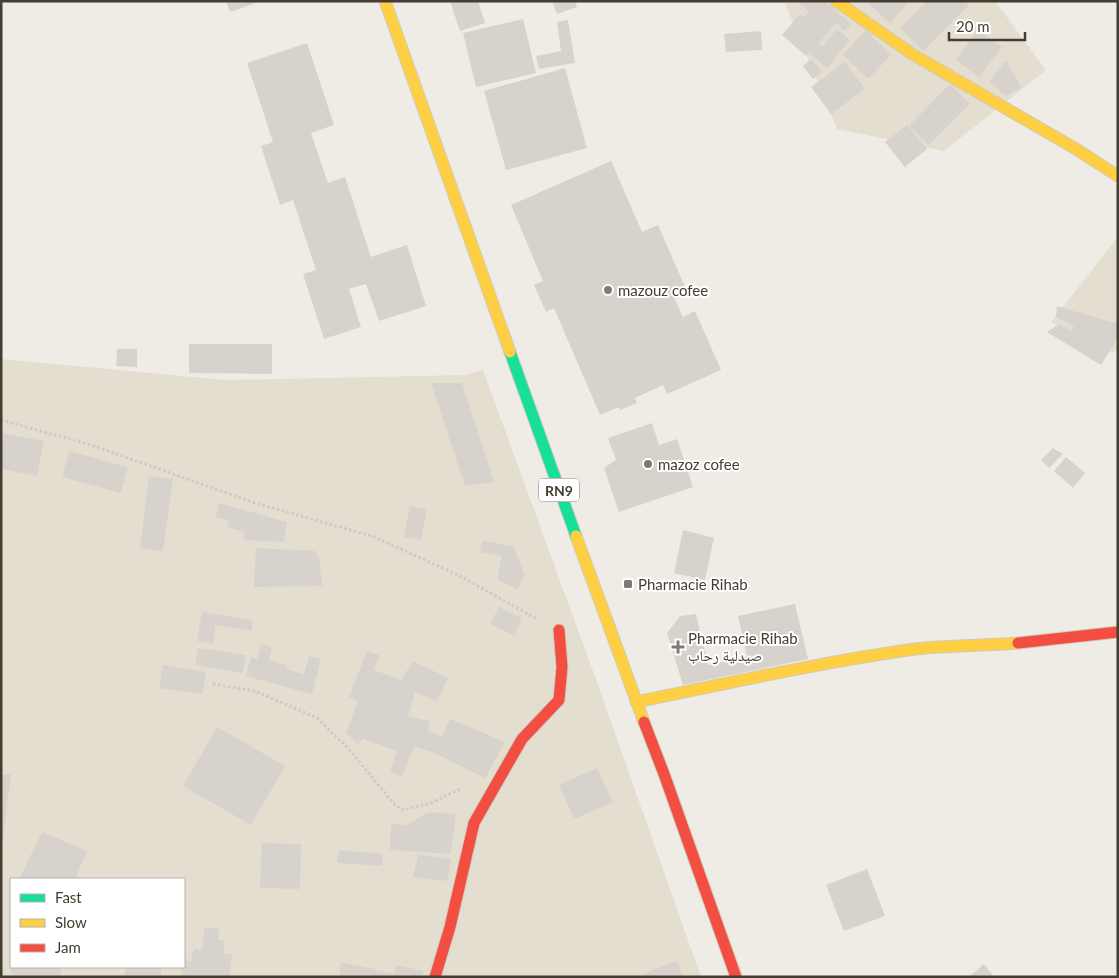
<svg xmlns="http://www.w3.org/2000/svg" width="1119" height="978" viewBox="0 0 1119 978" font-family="Lato,'Noto Naskh Arabic',sans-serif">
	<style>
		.residential { fill: #e4ded1; fill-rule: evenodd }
		.building { fill: #d7d3cc }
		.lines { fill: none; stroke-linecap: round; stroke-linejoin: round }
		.fast-casing { stroke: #d0cbbc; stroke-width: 13 }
		.slow-casing { stroke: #d0cbbc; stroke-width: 13 }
		.jam-casing { stroke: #d0cbbc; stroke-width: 13 }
		.path { stroke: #cdcac5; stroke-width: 3; stroke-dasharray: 2.5 2.5; stroke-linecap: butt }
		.fast { stroke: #16e098; stroke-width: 11 }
		.slow { stroke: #ffcf43; stroke-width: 11 }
		.jam { stroke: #f24e42; stroke-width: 11 }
		.poi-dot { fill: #807a70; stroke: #fff; stroke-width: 2 }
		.labels { text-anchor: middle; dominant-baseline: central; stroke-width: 4; stroke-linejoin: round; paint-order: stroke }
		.shield { fill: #fff; stroke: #7c776f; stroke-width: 1 }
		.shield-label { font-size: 14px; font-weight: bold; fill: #443d31 }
		.poi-label { font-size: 15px; fill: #443d31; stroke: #fff; text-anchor: start }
	</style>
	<rect width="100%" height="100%" fill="#efece5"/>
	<!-- residential -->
	<g class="residential">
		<polygon points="784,1 995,1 1046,70 944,151 837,129"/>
		<polygon points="1118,237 1118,348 1113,353 1051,322"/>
		<path d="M 1,359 L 226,380 L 465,375 L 483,370 L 593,671 L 701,977 L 1,977 ZM 11,879 L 184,879 L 184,967 L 11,967 Z"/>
	</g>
	<!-- building -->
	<g class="building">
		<polygon points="226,1 259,1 259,2 230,12"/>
		<polygon points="450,1 478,1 485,23 460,31"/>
		<polygon points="552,1 575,1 577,7 557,14"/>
		<polygon points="797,1 825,1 851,24 845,31 836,23 819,43 823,46 837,29 850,40 827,68 808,52 806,56 782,35 800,14 804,18 809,11"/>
		<polygon points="870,1 910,1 890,23 868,3"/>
		<polygon points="927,1 965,1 969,5 923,51 900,28"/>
		<polygon points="523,19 536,73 476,87 463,33"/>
		<polygon points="568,20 575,63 539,69 536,56 561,51 557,22"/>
		<polygon points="866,30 891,55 868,79 843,55"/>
		<polygon points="978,30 1002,47 979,77 956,60"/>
		<polygon points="761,31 762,50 726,52 724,34"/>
		<polygon points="307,43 334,125 311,133 328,183 345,177 371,257 407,245 426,306 379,321 366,284 349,289 361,327 324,339 303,274 316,270 293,200 280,205 261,146 273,142 247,63"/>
		<polygon points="811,59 822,72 813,79 803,66"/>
		<polygon points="1006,60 1021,87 1006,96 989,82"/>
		<polygon points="845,62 865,89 831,114 811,87"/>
		<polygon points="565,68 587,148 506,170 484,91"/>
		<polygon points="950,84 970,104 929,145 909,126"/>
		<polygon points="907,125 927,149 905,167 885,142"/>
		<polygon points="611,161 642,232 658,225 685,287 672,293 683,317 695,311 721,370 667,394 663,385 635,398 637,403 620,410 619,407 600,415 554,308 546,312 534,285 543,281 511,205"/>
		<polygon points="1057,306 1118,324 1118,338 1101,365 1047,332 1059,324 1070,331 1074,326 1056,317"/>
		<polygon points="189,344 272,344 272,374 189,373"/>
		<polygon points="117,349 137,349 137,367 116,366"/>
		<polygon points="431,383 462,383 494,482 465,486"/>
		<polygon points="652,423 659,445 677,439 693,487 619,512 604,468 616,460 608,438"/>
		<polygon points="1,433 44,441 37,476 1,469"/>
		<polygon points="1053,448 1063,454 1049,468 1041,460"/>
		<polygon points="69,451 128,467 121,493 62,477"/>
		<polygon points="1066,457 1085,473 1073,488 1054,471"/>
		<polygon points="149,476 173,479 163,551 140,548"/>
		<polygon points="219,503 287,522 284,542 244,540 244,532 227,527 229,521 216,517"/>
		<polygon points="410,506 427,509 421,540 404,537"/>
		<polygon points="683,530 714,538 705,580 674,573"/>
		<polygon points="482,540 514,547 525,576 517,589 497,579 502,556 480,552"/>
		<polygon points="256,548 315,551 319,558 322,586 254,587"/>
		<polygon points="795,604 808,659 683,685 667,633 680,616 696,614 708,665 747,656 738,616"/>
		<polygon points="499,607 522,618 514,636 490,624"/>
		<polygon points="202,612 253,620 252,631 215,625 213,644 197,641"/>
		<polygon points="261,644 272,647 269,660 287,665 286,669 304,674 309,656 321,659 312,694 246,676 251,657 257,659"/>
		<polygon points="198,648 246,655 243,673 195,665"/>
		<polygon points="367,651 379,655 374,670 401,680 413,661 448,678 437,701 415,692 408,716 429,721 428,731 442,736 450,719 505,742 485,778 433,752 414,747 402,776 390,772 397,751 363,739 358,744 346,733 358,701 349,697"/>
		<polygon points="163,665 206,672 203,694 159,688"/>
		<polygon points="217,727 285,766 251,825 183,786"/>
		<polygon points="597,768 613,802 574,819 559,785"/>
		<polygon points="11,774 2,846 1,846 1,775"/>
		<polygon points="428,812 456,814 451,854 390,850 391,824 406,825"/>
		<polygon points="42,832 87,851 75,879 19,879"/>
		<polygon points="262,843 301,844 300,889 260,888"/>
		<polygon points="339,850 383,854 382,866 337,863"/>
		<polygon points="418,855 451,859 447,881 413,877"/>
		<polygon points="867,869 885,916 844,931 826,885"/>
		<polygon points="205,927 219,929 218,940 225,941 223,954 232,954 229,977 181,977 184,960 191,961 194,948 202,950"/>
		<polygon points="677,961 683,977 644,977 643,974"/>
		<polygon points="341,962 394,974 396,965 423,971 422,977 339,977"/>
		<polygon points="984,964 994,977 969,977"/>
		<polygon points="11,967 61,967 60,977 12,977"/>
		<polygon points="127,967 162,967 160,977 123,977"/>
	</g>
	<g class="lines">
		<!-- fast casing -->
		<g class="fast-casing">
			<polyline id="fast" points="510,352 576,536"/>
		</g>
		<!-- slow casing -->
		<g class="slow-casing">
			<g id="slow">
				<polyline points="385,1 510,352"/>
				<polyline points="836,1 912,54 1076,149 1118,176"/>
				<polyline points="576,536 644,722"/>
				<path d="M 636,702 C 729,683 822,662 915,649 C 949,645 984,646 1018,643"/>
			</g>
		</g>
		<!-- jam casing -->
		<g class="jam-casing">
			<g id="jam">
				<polyline points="1018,643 1118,632"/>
				<polyline points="644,722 664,774 736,977"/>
				<polyline points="435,977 450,927 474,823 522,739 559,700 562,667 559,630"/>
			</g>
		</g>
		<!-- path -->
		<g class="path">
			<polyline points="1,420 91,445 255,503 372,536 460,576 537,619"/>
			<polyline points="213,684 255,691 317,718 348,748 395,805 403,810 431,803 462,788"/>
		</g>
		<!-- fast -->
		<use href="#fast" class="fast"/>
		<!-- slow -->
		<use href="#slow" class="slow"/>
		<!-- jam -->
		<use href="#jam" class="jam"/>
	</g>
	<!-- markers -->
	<g class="poi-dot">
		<circle cx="608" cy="290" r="5"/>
		<circle cx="648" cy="464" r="5"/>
		<rect x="623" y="579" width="10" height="10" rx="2.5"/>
		<path d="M675.5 639.5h5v5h5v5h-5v5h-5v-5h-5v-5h5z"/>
	</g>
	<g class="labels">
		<!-- shield labels -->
		<rect class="shield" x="539" y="478.5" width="40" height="23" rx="4"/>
		<g class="shield-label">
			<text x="559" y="490">RN9</text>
		</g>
		<!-- poi labels -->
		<g class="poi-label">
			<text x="618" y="290">mazouz cofee</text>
			<text x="658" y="464">mazoz cofee</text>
			<text x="638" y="584">Pharmacie Rihab</text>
			<text x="688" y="638">Pharmacie Rihab<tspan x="688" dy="17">صيدلية رحاب</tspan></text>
		</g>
	</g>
	<!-- border -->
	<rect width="1119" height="978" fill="none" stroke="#443d31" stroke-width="5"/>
	<!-- legend -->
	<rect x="10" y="878" width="175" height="90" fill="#ffffff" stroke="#b4b1ad"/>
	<rect x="20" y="894" width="25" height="8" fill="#16e098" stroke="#b4b1ad"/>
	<text x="55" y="903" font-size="15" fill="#443d31">Fast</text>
	<rect x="20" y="919" width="25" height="8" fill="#ffcf43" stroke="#b4b1ad"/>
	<text x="55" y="928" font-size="15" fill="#443d31">Slow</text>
	<rect x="20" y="944" width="25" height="8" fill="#f24e42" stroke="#b4b1ad"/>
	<text x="55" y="953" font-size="15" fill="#443d31">Jam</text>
	<!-- scale -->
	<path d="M949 32v8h76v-8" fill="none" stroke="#443d31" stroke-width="2.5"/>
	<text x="956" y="32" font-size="15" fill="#443d31" stroke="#ffffff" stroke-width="4" paint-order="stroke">20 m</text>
</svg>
